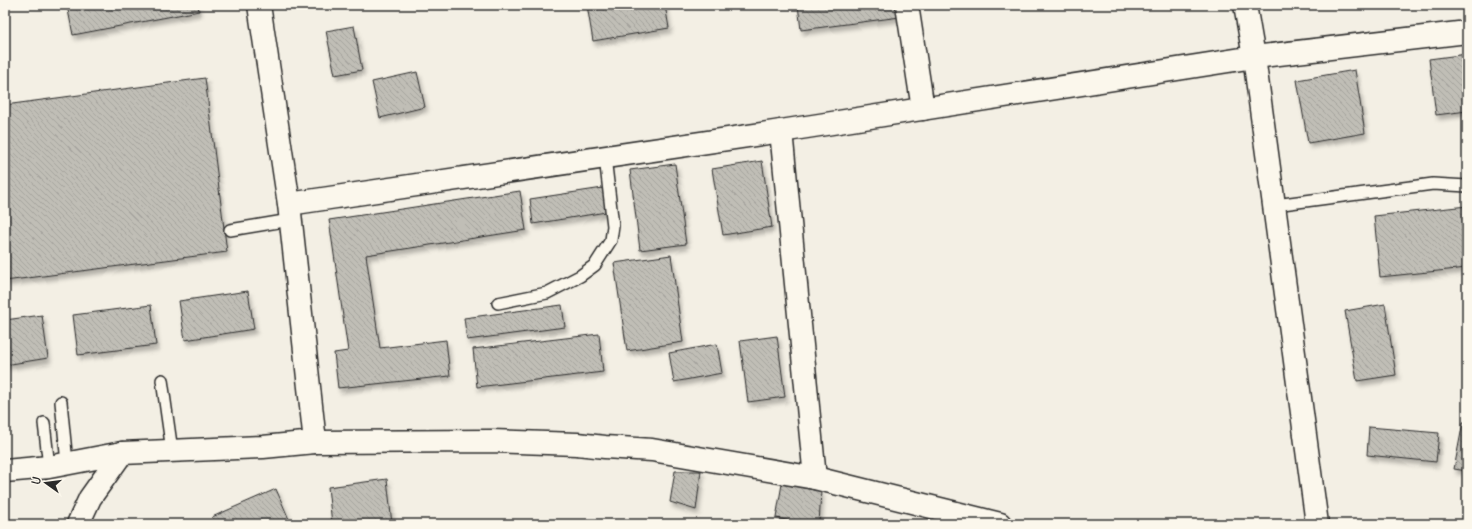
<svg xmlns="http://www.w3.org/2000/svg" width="1472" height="529" viewBox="0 0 1472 529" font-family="Delius,sans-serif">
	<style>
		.building { fill: url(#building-back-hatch); stroke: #2b2b2b; filter: url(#shadow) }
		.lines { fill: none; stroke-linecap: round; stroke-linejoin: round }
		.service-casing { stroke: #2b2b2b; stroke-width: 14 }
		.minor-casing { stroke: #2b2b2b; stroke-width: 25 }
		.service { stroke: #fbf7ec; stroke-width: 11 }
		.minor { stroke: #fbf7ec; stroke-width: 22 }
	</style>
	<defs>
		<pattern id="building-back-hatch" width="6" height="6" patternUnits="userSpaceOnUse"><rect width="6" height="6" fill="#c0beb6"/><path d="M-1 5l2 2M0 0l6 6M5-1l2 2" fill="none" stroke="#a5a39d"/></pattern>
		<filter id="shadow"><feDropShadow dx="2.5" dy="4.5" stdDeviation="2" flood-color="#0004"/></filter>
	</defs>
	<rect width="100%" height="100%" fill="#f3efe4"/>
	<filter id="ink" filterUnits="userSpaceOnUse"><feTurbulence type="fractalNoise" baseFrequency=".025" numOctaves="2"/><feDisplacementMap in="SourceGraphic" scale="8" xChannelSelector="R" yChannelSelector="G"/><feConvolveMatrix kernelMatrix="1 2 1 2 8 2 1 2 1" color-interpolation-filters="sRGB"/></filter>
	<g filter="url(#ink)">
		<!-- building -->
		<g class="building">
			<polygon points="67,5 198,5 199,11 73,35"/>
			<polygon points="587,5 665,5 669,28 593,41"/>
			<polygon points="798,5 899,5 900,17 801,30"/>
			<polygon points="354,26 362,70 335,75 326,31"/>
			<polygon points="1467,54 1467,111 1436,115 1429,59"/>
			<polygon points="1355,70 1365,133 1308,143 1297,80"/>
			<polygon points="417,72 425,107 380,118 372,82"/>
			<polygon points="205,78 227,252 5,281 5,105"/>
			<polygon points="762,161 772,227 723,235 712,169"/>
			<polygon points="675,164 686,244 640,250 630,170"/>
			<polygon points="603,188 606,212 533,224 530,199"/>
			<polygon points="520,191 526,230 366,255 380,348 446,340 450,376 338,388 334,353 348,351 329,220"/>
			<polygon points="1467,206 1467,268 1380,277 1374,216"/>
			<polygon points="671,255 683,342 627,351 614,263"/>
			<polygon points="248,291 254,329 185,340 179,301"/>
			<polygon points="1385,304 1396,375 1357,381 1345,311"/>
			<polygon points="151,305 156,345 78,355 73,315"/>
			<polygon points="562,305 565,327 467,340 464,318"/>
			<polygon points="42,315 48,358 5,365 5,320"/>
			<polygon points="599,334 603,372 477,387 473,349"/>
			<polygon points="777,336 785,397 748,402 740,341"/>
			<polygon points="717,344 722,373 674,382 669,353"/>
			<polygon points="1463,422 1467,422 1467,471 1454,469"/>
			<polygon points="1369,427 1439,433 1436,462 1367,455"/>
			<polygon points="675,471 701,471 696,510 670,502"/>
			<polygon points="387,479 392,524 332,524 328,487"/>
			<polygon points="782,484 821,491 819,524 808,524 776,518"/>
			<polygon points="276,489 291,524 215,524 212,517"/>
		</g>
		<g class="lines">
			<!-- service casing -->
			<g class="service-casing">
				<g id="service">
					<polyline points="1275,205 1433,184 1467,186"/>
					<polyline points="230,230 290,220"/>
					<polyline points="498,303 547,293 580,276 595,265 611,240 613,226 605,157"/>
					<polyline points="162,380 172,451"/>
					<polyline points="61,402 67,463"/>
					<polyline points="44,423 49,467"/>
				</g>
			</g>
			<!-- minor casing -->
			<g class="minor-casing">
				<g id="minor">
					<polyline points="259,5 289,204 315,442"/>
					<polyline points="907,5 923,109"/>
					<polyline points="1245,5 1254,57 1317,524"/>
					<polyline points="781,131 815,478"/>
					<polyline points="289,204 781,131 1254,57 1467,32"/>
					<polyline points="5,471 49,467 122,453 263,447 315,442 491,441 577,444 605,447 652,450 815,478 1000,524"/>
					<polyline points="78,524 90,498 122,453"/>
				</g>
			</g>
			<!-- service -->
			<use href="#service" class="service"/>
			<!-- minor -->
			<use href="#minor" class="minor"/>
		</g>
	</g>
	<!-- margin -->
	<rect width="1472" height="529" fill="none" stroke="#fbf7ec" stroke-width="20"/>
	<rect x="10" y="10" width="1452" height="509" fill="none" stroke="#2b2b2b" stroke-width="1.5" filter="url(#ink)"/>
	<!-- north arrow -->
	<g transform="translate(46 483) rotate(284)" stroke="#fbf7ec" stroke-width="3" paint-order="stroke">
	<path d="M0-3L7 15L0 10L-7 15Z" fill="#2b2b2b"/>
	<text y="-6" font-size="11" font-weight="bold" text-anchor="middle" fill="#2b2b2b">U</text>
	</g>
</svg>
